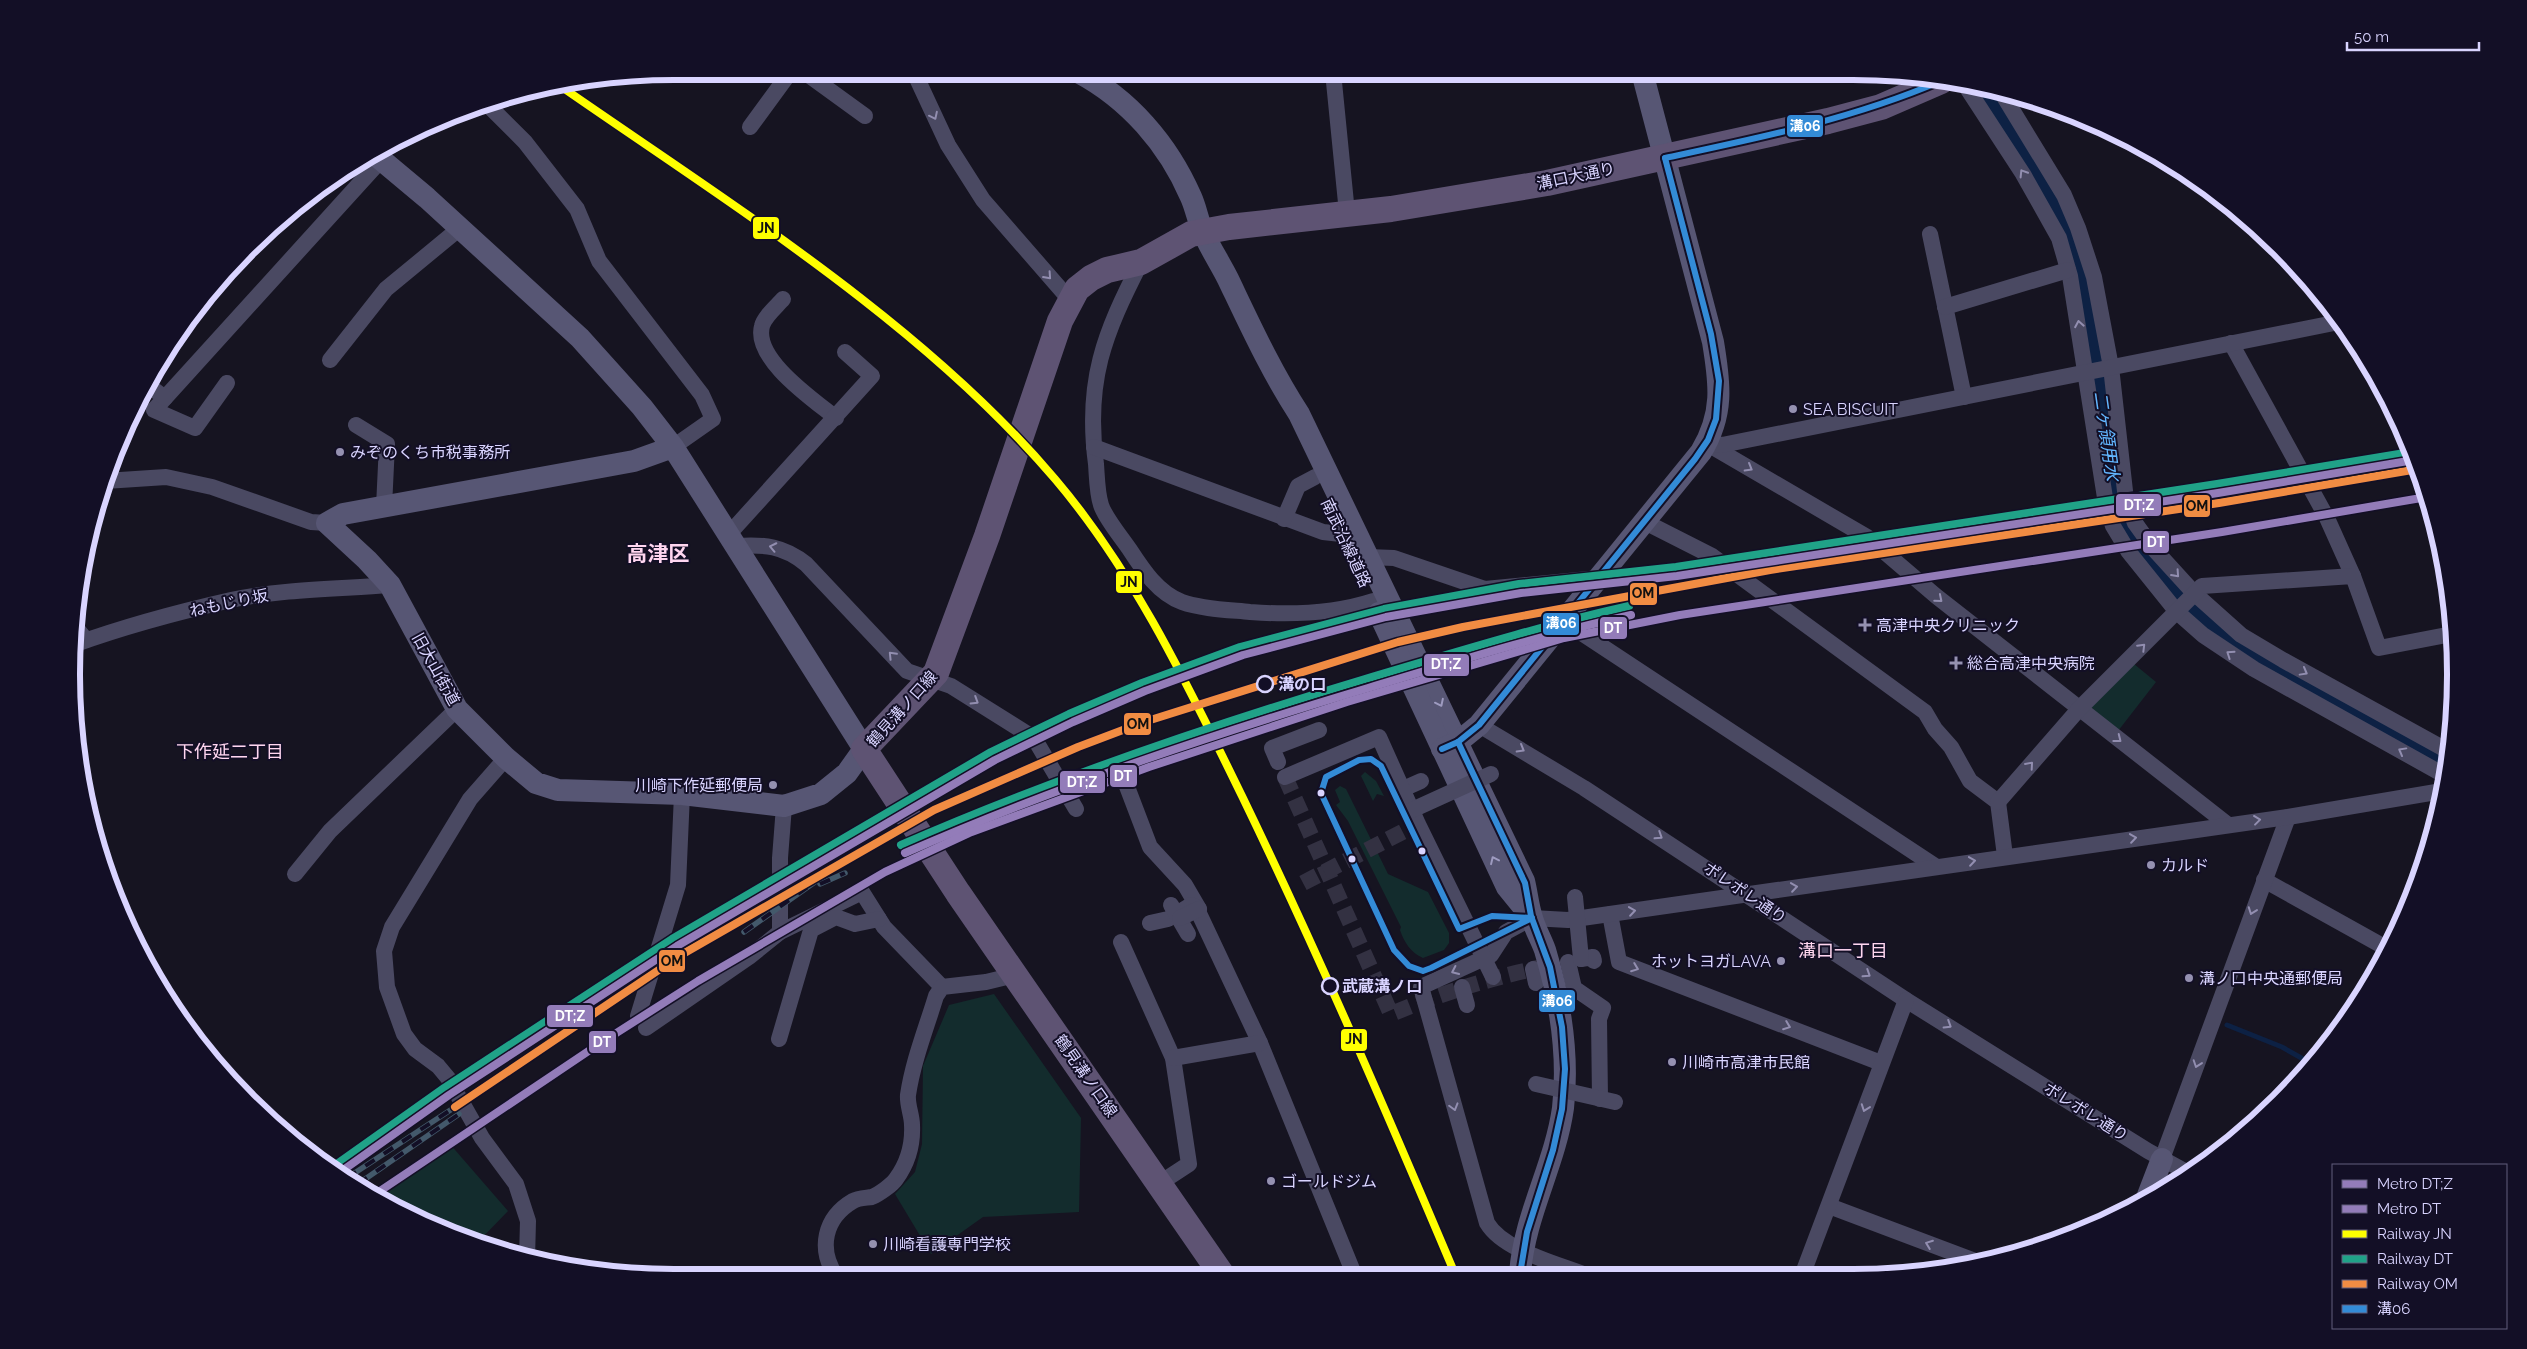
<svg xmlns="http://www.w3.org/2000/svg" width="2527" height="1349" viewBox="0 0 2527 1349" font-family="Raleway,'Noto Sans JP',sans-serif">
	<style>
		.green { fill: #132c2d }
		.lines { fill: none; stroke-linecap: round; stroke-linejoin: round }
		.stream { stroke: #0d2144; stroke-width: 5 }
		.river { stroke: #0d2144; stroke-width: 31 }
		.street-tunnel { stroke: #333142; stroke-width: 16; stroke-dasharray: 16 8; stroke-linecap: butt }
		.street { stroke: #4a4962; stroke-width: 16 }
		.secondary { stroke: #575674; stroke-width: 22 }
		.primary { stroke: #5e5373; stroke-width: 26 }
		.rail-casing { stroke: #43596b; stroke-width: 5.5 }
		.rail { stroke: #130f26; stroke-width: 4; stroke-dasharray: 11; stroke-linecap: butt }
		.street-bridge { stroke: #4a4962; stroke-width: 16 }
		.bus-1-casing { stroke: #130f26; stroke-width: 10 }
		.bus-1 { stroke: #338bd7; stroke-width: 6 }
		.rail-1-casing { stroke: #130f26; stroke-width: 11 }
		.rail-2-casing { stroke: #130f26; stroke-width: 11 }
		.rail-3-casing { stroke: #130f26; stroke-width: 11 }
		.rail-1 { stroke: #ff0; stroke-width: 8 }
		.rail-2 { stroke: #20a288; stroke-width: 8 }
		.rail-3 { stroke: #f18c43; stroke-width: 8 }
		.metro-1-casing { stroke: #130f26; stroke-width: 11 }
		.metro-2-casing { stroke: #130f26; stroke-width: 11 }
		.metro-1 { stroke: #937cb9; stroke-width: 8 }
		.metro-2 { stroke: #937cb9; stroke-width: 8 }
		.oneway { stroke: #928eb0 }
		.oneway2 { stroke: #9e9bc0 }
		.poi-dot { fill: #9591b1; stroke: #130f26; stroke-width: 2 }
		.stop-dot { fill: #130f26; stroke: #d9d4ff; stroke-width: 2.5 }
		.bus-dot { fill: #d9d4ff; stroke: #130f26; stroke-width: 2 }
		.labels { text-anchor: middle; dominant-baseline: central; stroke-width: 4; stroke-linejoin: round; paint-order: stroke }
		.street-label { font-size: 16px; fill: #d9d4ff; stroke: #130f26 }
		.poi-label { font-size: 16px; fill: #d9d4ff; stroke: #130f26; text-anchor: start }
		.stop-label { font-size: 16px; font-weight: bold; fill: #d9d4ff; stroke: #130f26; text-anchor: start }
		.water-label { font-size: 18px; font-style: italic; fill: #62b6ff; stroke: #130f26 }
		.neighbourhood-label { font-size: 18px; fill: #ffd6f0; stroke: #130f26 }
		.district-label { font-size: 21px; font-weight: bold; fill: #ffd6f0; stroke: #130f26 }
		.rim { fill: none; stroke: #d9d4ff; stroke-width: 6 }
		.line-badge { stroke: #130f26; stroke-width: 2 }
		.badge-label { font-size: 14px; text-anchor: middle; font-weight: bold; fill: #fff }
		.pale-badge-label { font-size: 14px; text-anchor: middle; font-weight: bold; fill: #111 }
	</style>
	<rect width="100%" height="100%" fill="#161421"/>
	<!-- green -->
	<g class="green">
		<polygon points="2134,664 2156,682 2118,731 2090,707"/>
		<polygon points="1365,772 1376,781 1384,796 1377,794 1373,801 1361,776"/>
		<path d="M 1340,786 L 1346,789 L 1388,874 L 1428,892 L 1449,933 L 1449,943 L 1444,950 L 1423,958 C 1411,953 1404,942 1400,930 L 1401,927 L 1348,821 L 1336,805 L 1340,802 L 1335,790 Z"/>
		<polygon points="994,994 1081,1118 1079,1212 983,1217 931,1254 895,1194 915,1172 922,1144 923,1066 949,1005"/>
		<polygon points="449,1143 508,1211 478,1242 407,1215 376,1196"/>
		<polygon points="626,1268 663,1268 662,1276 626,1275"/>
	</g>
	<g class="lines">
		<!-- stream -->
		<polyline class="stream" points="2227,1025 2282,1047 2312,1064"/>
		<!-- river -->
		<polyline class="river" points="1982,88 2043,180 2067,229 2084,278 2117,507 2141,547 2179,595 2211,625 2245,651 2447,762"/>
		<!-- street-tunnel -->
		<g class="street-tunnel">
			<path d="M 1285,777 L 1391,1014 C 1442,993 1493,977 1547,966"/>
			<polyline points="1303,883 1418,824"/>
		</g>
		<!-- street -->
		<g class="street">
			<polyline points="803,71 865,116"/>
			<polyline points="914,72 948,145 983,200 1070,300"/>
			<polyline points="1333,72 1347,213"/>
			<polyline points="1965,85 2023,174 2059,238 2070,276 2106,504 2113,526 2128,551 2177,612 2203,635 2254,669 2444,775"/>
			<polyline points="2000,90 2064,195 2078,228 2094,277 2111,367 2126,500 2135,523 2153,548 2194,593 2241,635 2283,660 2448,751"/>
			<polyline points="485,102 525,142 577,209 599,261 702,395 713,419 673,447"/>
			<polyline points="750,127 791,71"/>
			<polyline points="1930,234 1964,397"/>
			<path d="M 1141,262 C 1104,334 1085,381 1096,464 C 1097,477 1097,493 1101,505 C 1105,518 1122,538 1130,550 C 1143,570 1158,593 1182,602 C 1201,609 1230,610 1250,612 C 1291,615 1333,614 1373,601"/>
			<path d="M 783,299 C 777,306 764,317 762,326 C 753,359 814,400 836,418"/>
			<polyline points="1945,307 2068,270"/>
			<polyline points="2231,343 2327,518 2353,576"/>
			<polyline points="330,360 386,289 460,228"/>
			<polyline points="227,383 195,428 154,410 381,160"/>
			<polyline points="148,385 165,398"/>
			<polyline points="356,425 387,444 384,507"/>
			<polyline points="1706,443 1867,537 1936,596 2227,824"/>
			<polyline points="1708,443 1722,445 2339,322"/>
			<polyline points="1094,447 1323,532 1341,534"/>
			<polyline points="105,481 166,477 212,487 311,522 327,523"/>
			<polyline points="1284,519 1298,486 1315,477"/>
			<polyline points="1645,522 1712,556 1925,712 1935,729 1951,747 1970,781 1998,802 2005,856"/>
			<polyline points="729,534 872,376 845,352"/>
			<path d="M 736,546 C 764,544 784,546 806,564 L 907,671 L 951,686 L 1034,738 L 1076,809"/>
			<polyline points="1368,557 1394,558 1485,589 1599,578"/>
			<polyline points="1565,622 1935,866"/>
			<polyline points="74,625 86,640"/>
			<path d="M 73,645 C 123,627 178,612 231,600 C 282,589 337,589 390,585"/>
			<polyline points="1479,725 1584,788 1906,1000 2148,1151 2190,1174"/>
			<polyline points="506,758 470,799 392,927 384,951 387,987 404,1034 415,1049 438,1066 448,1078 482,1138 516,1184 528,1221 527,1259"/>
			<polyline points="1278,762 1272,748 1319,730"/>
			<polyline points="1126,784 1150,847 1185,885 1199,909"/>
			<polyline points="1403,789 1421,781"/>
			<polyline points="1998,802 2079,709 2202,586 2353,576 2379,648 2452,634"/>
			<polyline points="295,874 330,831 457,709"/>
			<polyline points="2264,880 2388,949"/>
			<polyline points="1610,914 1619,962 1881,1063"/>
			<polyline points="1150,923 1168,919 1191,905 1196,907 1260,1043 1354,1274"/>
			<polyline points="780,932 780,858 784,806"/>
			<polyline points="1121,942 1173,1058 1189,1164 1160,1183"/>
			<polyline points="1581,959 1593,957 1594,961"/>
			<polyline points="1568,962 1574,988 1603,1008 1599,1019 1600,1099"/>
			<polyline points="1533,969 1536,983"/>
			<polyline points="1462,987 1467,1005"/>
			<polyline points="638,1016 678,885 682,794"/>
			<polyline points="646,1028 749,957 780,932 862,892 884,927 942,987"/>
			<polyline points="779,1039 811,930 836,917 855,924 879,919"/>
			<polyline points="1173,1058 1260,1043"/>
			<polyline points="2162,1159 2288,817"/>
			<polyline points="1829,1206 1975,1261"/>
			<polyline points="1803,1273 1906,1000"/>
			<path d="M 1583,1274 C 1555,1263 1503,1250 1487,1223 L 1421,987 L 1491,955 L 1506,932 L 1532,918 L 1568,920 L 2288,817 L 2442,791"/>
			<path d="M 836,1276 C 818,1249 824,1218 853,1201 C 858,1198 866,1198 872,1197 C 879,1194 892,1185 896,1179 C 907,1164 913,1145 912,1125 C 912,1115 907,1105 908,1095 C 913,1061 926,1029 936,996 L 942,987 L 986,982 L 1015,975"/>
		</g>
		<!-- secondary -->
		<g class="secondary">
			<path d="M 1078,72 C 1129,99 1168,144 1191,197 C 1196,208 1198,221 1203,232 C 1210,248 1220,263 1228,279 C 1250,325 1271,371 1299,414 L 1524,881 C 1527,893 1528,906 1532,918 C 1535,929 1541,939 1545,950 C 1560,1000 1569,1055 1563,1108 C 1555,1165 1524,1216 1520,1274"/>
			<polyline points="372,152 427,198 580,338 642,407 673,447 864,749 847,773 821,794 784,806 682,794 558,790 536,783 506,758 457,709 390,585 367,560 327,523 343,514 634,461 673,447"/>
			<polyline points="1379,613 1507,887 1529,914"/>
			<path d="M 1442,749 L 1458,742 L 1479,725 L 1701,452 C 1724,414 1720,384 1713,342 L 1642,72"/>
			<polyline points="2147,1198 2162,1159"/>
		</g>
		<!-- primary -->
		<polyline class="primary" points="1222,1275 958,893 864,749 936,673 987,536 1060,321 1077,289 1091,278 1107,270 1141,262 1191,234 1229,227 1391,209 1547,183 1828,121 1881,107 1941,81"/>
		<!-- rail casing -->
		<g class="rail-casing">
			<g id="rail">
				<polyline points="820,884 845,873"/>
				<polyline points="753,914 774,904"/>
				<polyline points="744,932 839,865"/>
				<polyline points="347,1178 455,1107"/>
				<polyline points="358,1184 459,1114"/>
			</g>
		</g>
		<!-- rail -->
		<use href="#rail" class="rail"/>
		<!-- street-bridge -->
		<g class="street-bridge">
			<polyline points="1285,777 1379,737 1418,824 1493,977"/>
			<polyline points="1412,810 1491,774"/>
			<polyline points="1575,897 1581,959"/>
			<polyline points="1171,905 1188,934"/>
			<polyline points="1180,918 1199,909"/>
			<polyline points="1536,1084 1615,1102"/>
		</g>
		<!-- bus-1 casing -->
		<g class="bus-1-casing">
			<g id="bus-1">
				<path d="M 1665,158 C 1759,138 1852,119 1941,81"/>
				<polyline points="1458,742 1525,883 1531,916 1550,967 1562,1027 1565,1069 1562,1109 1553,1150 1527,1232 1520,1274"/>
				<polyline points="1442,749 1458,742 1479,725 1695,459 1708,440 1716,419 1719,381 1711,334 1665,158"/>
				<polygon points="1371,759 1381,766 1459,929 1492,916 1532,918 1431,968 1423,971 1409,966 1394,950 1321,793 1326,777 1359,760"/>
			</g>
		</g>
		<!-- bus-1 -->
		<use href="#bus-1" class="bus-1"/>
		<!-- rail-1 casing -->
		<g class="rail-1-casing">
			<path id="rail-1" d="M 556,83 C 724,200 922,322 1055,479 C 1135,573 1188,686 1242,796 C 1318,953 1387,1113 1455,1274"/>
		</g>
		<!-- rail-2 casing -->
		<g class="rail-2-casing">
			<g id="rail-2">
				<path d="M 901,845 C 1052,779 1208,726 1365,679 C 1453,653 1540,626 1629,606"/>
				<polyline points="334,1166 444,1088 672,939 991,752 1069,714 1142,683 1240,647 1384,609 1519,584 1676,567 2217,484 2411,452"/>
			</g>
		</g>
		<!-- rail-3 casing -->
		<g class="rail-3-casing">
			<polyline id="rail-3" points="455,1107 681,955 934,810 1078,747 1144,722 1398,642 1463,627 1770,570 2219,503 2418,469"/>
		</g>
		<!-- rail-1 -->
		<use href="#rail-1" class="rail-1"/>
		<!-- rail-2 -->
		<use href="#rail-2" class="rail-2"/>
		<!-- rail-3 -->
		<use href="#rail-3" class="rail-3"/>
		<!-- metro-1 casing -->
		<g class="metro-1-casing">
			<g id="metro-1">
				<path d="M 905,853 C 1055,787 1211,735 1368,688 C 1455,662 1542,635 1631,615"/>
				<polyline points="339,1173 449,1095 677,946 995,760 1073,722 1145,691 1243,655 1386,617 1521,593 1677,576 2218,493 2414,460"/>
			</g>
		</g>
		<!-- metro-2 casing -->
		<g class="metro-2-casing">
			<polyline id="metro-2" points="374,1195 596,1046 698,981 885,872 969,833 1149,767 1347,702 1564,638 1680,615 2222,532 2427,497"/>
		</g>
		<!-- metro-1 -->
		<use href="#metro-1" class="metro-1"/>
		<!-- metro-2 -->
		<use href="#metro-2" class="metro-2"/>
	</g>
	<!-- one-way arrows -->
	<defs><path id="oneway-chevron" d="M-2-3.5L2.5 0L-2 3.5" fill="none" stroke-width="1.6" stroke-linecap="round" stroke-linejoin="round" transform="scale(1.25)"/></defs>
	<g class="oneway">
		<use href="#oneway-chevron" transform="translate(934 116) rotate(64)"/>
		<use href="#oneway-chevron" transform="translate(2023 173) rotate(-122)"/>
		<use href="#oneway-chevron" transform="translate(1048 276) rotate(48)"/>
		<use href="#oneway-chevron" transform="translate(2079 324) rotate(-100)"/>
		<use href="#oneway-chevron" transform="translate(1749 468) rotate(30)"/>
		<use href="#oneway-chevron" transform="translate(773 547) rotate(-168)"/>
		<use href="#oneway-chevron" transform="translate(2176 574) rotate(48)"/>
		<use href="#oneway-chevron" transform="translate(1939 599) rotate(40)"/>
		<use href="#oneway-chevron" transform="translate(2142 647) rotate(-45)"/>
		<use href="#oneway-chevron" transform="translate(2230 654) rotate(-146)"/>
		<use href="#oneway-chevron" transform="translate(892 655) rotate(-134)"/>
		<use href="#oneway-chevron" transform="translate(2304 672) rotate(29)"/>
		<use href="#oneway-chevron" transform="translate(975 701) rotate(32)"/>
		<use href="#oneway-chevron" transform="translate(2118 739) rotate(38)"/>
		<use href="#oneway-chevron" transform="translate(1521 749) rotate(30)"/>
		<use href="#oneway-chevron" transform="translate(2402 751) rotate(-151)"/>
		<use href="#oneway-chevron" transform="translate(2030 765) rotate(-49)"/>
		<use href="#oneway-chevron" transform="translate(2257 820) rotate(-7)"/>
		<use href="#oneway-chevron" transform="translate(1659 836) rotate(33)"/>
		<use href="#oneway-chevron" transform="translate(2133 838) rotate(-8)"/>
		<use href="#oneway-chevron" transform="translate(1972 861) rotate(-8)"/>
		<use href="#oneway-chevron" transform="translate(1794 887) rotate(-8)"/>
		<use href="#oneway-chevron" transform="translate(1632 911) rotate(-8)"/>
		<use href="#oneway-chevron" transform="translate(2252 911) rotate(110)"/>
		<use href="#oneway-chevron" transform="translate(1635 968) rotate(21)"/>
		<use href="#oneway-chevron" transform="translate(1455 971) rotate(155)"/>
		<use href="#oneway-chevron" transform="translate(1867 974) rotate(33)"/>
		<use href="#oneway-chevron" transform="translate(1948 1025) rotate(32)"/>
		<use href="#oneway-chevron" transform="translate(1787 1026) rotate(21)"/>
		<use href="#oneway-chevron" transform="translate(2197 1064) rotate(109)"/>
		<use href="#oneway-chevron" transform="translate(1454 1107) rotate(74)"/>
		<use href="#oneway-chevron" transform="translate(1865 1108) rotate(110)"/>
		<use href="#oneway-chevron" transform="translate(1929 1244) rotate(-159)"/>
	</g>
	<g class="oneway2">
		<use href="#oneway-chevron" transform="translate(1440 703) rotate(64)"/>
		<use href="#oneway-chevron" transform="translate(1494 860) rotate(-115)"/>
	</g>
	<!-- markers -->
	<g class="poi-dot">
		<circle cx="1793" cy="409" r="5"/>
		<circle cx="340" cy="452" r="5"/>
		<path d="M1862.5 617.5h5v5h5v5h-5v5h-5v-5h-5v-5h5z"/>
		<path d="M1953.5 655.5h5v5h5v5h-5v5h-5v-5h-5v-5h5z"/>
		<circle cx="773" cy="785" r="5"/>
		<circle cx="2151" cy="865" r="5"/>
		<circle cx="1781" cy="961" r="5"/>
		<circle cx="2189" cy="978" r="5"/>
		<circle cx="1672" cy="1062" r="5"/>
		<circle cx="1271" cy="1181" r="5"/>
		<circle cx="873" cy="1244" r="5"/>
	</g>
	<g class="stop-dot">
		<circle cx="1265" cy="684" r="8"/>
		<circle cx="1330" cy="986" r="8"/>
	</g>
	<g class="bus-dot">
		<circle cx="1321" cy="793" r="4.5"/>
		<circle cx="1422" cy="851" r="4.5"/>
		<circle cx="1352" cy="859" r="4.5"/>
	</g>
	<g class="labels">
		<!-- street labels -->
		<g class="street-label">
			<text transform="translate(1576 176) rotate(-12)">溝口大通り</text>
			<text transform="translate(1346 543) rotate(65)">南武沿線道路</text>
			<text transform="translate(229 603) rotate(-12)">ねもじり坂</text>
			<text transform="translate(436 669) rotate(61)">旧大山街道</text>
			<text transform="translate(902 709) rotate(-48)">鶴見溝ノ口線</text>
			<text transform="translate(1745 893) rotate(34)">ポレポレ通り</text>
			<text transform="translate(1086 1076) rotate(55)">鶴見溝ノ口線</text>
			<text transform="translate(2086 1112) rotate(32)">ポレポレ通り</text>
		</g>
		<!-- poi labels -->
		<g class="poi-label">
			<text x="1803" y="409">SEA BISCUIT</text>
			<text x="350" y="452">みぞのくち市税事務所</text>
			<text x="1876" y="625">高津中央クリニック</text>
			<text x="1967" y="663">総合高津中央病院</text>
			<text x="763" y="785" text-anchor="end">川崎下作延郵便局</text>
			<text x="2161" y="865">カルド</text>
			<text x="1771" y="961" text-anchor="end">ホットヨガLAVA</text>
			<text x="2199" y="978">溝ノ口中央通郵便局</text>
			<text x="1682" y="1062">川崎市高津市民館</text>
			<text x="1281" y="1181">ゴールドジム</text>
			<text x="883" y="1244">川崎看護専門学校</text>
		</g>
		<!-- stop labels -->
		<g class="stop-label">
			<text x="1278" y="684">溝の口</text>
			<text x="1342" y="986">武蔵溝ノ口</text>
		</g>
		<!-- water labels -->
		<g class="water-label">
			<text transform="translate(2107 436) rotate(82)">二ヶ領用水</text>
		</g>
		<!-- neighbourhood labels -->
		<g class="neighbourhood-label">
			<text x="230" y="751">下作延二丁目</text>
			<text x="1843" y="950">溝口一丁目</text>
		</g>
		<!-- district labels -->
		<g class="district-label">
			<text x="658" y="553">高津区</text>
		</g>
	</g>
	<!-- crop -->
	<path d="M0 0H2527V1349H0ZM674 80H1853A594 594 0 0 1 2447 674V675A594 594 0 0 1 1853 1269H674A594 594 0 0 1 80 675V674A594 594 0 0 1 674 80Z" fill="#130f26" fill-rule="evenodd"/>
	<path class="rim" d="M674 80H1853A594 594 0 0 1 2447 674V675A594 594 0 0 1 1853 1269H674A594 594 0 0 1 80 675V674A594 594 0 0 1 674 80Z"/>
	<g class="line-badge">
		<rect x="1786" y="114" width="38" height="24" rx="5" fill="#338bd7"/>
		<rect x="752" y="216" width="28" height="24" rx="5" fill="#ff0"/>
		<rect x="2115" y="493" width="47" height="24" rx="5" fill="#937cb9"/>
		<rect x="2183" y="494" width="28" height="24" rx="5" fill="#f18c43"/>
		<rect x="2142" y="530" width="28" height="24" rx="5" fill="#937cb9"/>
		<rect x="1115" y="570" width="28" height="24" rx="5" fill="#ff0"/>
		<rect x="1629" y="582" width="29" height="24" rx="5" fill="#f18c43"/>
		<rect x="1542" y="612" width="38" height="24" rx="5" fill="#338bd7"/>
		<rect x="1599" y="616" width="29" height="24" rx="5" fill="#937cb9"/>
		<rect x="1423" y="653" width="47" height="24" rx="5" fill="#937cb9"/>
		<rect x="1123" y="712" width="29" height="24" rx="5" fill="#f18c43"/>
		<rect x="1109" y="764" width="29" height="24" rx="5" fill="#937cb9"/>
		<rect x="1059" y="770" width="47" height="24" rx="5" fill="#937cb9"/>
		<rect x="658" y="949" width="28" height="24" rx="5" fill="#f18c43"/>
		<rect x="1538" y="989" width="38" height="24" rx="5" fill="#338bd7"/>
		<rect x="546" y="1004" width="48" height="24" rx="5" fill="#937cb9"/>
		<rect x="1340" y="1028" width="28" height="24" rx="5" fill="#ff0"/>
		<rect x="588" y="1030" width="29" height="24" rx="5" fill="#937cb9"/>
	</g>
	<g class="badge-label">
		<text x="1805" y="131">溝06</text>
		<text x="2139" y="510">DT;Z</text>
		<text x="2156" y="547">DT</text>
		<text x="1561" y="628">溝06</text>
		<text x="1613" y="633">DT</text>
		<text x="1446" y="669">DT;Z</text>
		<text x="1123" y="781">DT</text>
		<text x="1082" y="787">DT;Z</text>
		<text x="1557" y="1006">溝06</text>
		<text x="570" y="1021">DT;Z</text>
		<text x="602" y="1047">DT</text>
	</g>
	<g class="pale-badge-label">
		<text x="766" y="233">JN</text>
		<text x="2197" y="511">OM</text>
		<text x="1129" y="587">JN</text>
		<text x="1643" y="598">OM</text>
		<text x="1138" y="729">OM</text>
		<text x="672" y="966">OM</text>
		<text x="1354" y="1044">JN</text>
	</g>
	<!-- legend -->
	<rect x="2332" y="1164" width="175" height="165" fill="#130f26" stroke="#625e7d"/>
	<rect x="2342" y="1180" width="25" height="8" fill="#937cb9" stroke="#625e7d"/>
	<text x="2377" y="1189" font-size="15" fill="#d9d4ff">Metro DT;Z</text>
	<rect x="2342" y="1205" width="25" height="8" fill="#937cb9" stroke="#625e7d"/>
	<text x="2377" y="1214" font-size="15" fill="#d9d4ff">Metro DT</text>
	<rect x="2342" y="1230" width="25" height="8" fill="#ffff00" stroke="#625e7d"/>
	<text x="2377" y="1239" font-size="15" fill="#d9d4ff">Railway JN</text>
	<rect x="2342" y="1255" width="25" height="8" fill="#20a288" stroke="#625e7d"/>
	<text x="2377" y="1264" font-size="15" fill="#d9d4ff">Railway DT</text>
	<rect x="2342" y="1280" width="25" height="8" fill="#f18c43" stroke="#625e7d"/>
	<text x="2377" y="1289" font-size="15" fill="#d9d4ff">Railway OM</text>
	<rect x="2342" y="1305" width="25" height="8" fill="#338bd7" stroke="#625e7d"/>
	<text x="2377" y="1314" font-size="15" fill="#d9d4ff">溝06</text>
	<!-- scale -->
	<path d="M2347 42v8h132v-8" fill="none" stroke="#d9d4ff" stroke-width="2.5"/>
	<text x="2354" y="42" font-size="15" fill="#d9d4ff" stroke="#130f26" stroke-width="4" paint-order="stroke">50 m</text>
</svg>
